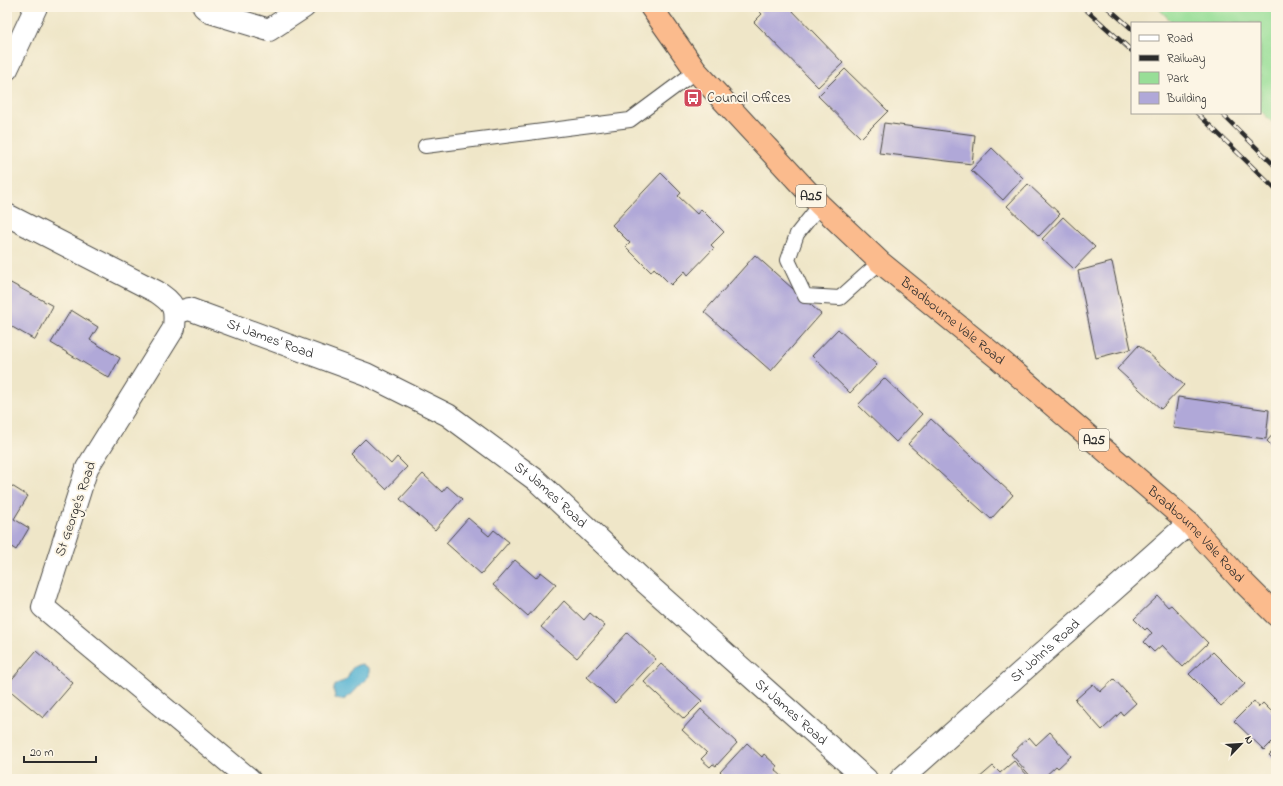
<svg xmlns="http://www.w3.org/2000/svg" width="1283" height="786" viewBox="0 0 1283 786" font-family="'Indie Flower',sans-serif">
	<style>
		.green { fill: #98de97; stroke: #628461 }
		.water { fill: #55b3d3; stroke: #406f7f }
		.building { fill: #b0a8d8 }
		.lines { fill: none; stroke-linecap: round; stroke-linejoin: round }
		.service-casing { stroke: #484743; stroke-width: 16 }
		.minor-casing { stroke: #484743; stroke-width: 24 }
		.trunk-casing { stroke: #484743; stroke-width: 24 }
		.service { stroke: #fff; stroke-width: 14 }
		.minor { stroke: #fff; stroke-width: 22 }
		.trunk { stroke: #fbbb8d; stroke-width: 22 }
		.rail-casing { stroke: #2b2b2b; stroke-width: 4.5 }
		.rail { stroke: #fcf5e5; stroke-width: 3; stroke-dasharray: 9; stroke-linecap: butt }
		.labels { text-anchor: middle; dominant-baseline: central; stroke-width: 4; stroke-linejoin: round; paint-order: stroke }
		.shield { fill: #fcf5e5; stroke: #6a6863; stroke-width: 1 }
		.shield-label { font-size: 13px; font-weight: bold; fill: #2b2b2b }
		.poi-label { font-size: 14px; fill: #2b2b2b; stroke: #fcf5e5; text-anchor: start }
		.street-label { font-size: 14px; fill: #2b2b2b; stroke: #fcf5e5 }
	</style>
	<rect width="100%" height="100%" fill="#fcf5e5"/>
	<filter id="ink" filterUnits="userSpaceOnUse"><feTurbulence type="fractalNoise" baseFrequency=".025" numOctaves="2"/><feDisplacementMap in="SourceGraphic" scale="8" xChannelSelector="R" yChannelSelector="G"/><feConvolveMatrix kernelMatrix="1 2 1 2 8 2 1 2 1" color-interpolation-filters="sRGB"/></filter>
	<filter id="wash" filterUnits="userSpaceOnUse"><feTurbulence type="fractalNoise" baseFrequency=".012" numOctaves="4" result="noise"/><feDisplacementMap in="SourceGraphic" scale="16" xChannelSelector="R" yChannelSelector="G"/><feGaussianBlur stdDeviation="0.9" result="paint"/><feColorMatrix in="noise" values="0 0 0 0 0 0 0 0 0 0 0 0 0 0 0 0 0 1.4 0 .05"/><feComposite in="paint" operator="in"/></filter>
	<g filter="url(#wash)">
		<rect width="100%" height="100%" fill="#efe6c8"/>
		<!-- green -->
		<polygon class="green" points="1157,7 1276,7 1276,126 1260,110 1260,23 1173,23"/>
		<!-- water -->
		<path class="water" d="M 362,664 L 369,669 L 369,676 L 352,694 L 345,699 L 340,700 L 335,698 C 335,695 333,691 334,688 C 336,682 340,683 344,681 C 353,675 346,667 362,664 Z"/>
		<g id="blocks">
			<!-- building -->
			<g class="building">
				<polygon points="755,7 789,7 843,63 818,87 754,22 762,14"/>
				<polygon points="845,69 888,111 861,138 818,96"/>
				<polygon points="884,123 975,135 972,164 879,153"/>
				<polygon points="992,148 1023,178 1003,200 971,170"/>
				<polygon points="661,173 681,193 678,196 697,214 701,209 724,232 711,245 714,248 688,275 685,271 671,285 654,268 651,272 626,247 630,243 612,225"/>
				<polygon points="1028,184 1060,214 1039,236 1007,206"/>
				<polygon points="1063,217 1095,247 1074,269 1042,239"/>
				<polygon points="755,255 821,314 771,371 704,312"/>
				<polygon points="1112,262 1131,349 1096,358 1078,271"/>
				<polygon points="7,281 53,306 35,340 7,324"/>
				<polygon points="71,310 98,327 90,340 120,358 109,378 51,343"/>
				<polygon points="838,329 877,365 850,393 812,356"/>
				<polygon points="1139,345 1184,385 1161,409 1117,369"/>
				<polygon points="884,378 922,414 896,442 858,405"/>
				<polygon points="1178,397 1269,410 1266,439 1173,428"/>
				<polygon points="931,419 1013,495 991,519 908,444"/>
				<polygon points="1276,431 1276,450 1267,441"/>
				<polygon points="365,439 391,464 397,457 407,467 386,489 350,454"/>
				<polygon points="423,474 442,492 447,486 462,499 435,530 400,499"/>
				<polygon points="7,483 28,496 14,519 29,528 16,550 7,544"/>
				<polygon points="468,518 489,536 494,530 509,542 481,574 446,543"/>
				<polygon points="515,560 536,578 541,572 556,584 528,616 493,585"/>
				<polygon points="1158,596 1168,607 1171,605 1208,643 1183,667 1162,645 1154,652 1144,642 1152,633 1147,628 1145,630 1134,619"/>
				<polygon points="564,601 584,620 590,613 605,626 577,658 541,627"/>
				<polygon points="627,633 656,659 615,703 587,677"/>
				<polygon points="36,651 73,683 43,718 7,688 7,685"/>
				<polygon points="1213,652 1245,684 1221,706 1189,674"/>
				<polygon points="661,664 702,701 684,719 644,682"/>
				<polygon points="1114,679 1136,703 1123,715 1121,712 1102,730 1075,700 1093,684 1100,692"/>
				<polygon points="1254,701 1259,707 1263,703 1276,716 1276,738 1264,750 1234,721"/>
				<polygon points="701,709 737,743 716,766 713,764 710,767 701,759 707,753 682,730"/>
				<polygon points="1050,732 1071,756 1058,768 1056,766 1042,779 1033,779 1011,754 1029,737 1036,745"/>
				<polygon points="747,743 762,757 764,754 777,766 775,770 782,776 779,779 727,779 720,772"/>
				<polygon points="1276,748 1276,762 1269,755"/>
				<polygon points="1014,761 1031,779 978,779 993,766 1000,773"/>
			</g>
		</g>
	</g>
	<g filter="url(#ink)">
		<use href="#blocks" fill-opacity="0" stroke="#484743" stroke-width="1"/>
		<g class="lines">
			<!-- service casing -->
			<g class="service-casing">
				<g id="service">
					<polyline points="425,146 630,120 696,71"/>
					<polyline points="820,205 797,234 788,260 805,296 840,298 880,262"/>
				</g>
			</g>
			<!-- minor casing -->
			<g class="minor-casing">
				<g id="minor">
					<polyline points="204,7 210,12 269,30 304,7"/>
					<polyline points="7,69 36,7"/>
					<path d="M 7,215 L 157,292 C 174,304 176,307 174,328 L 87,468 L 43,607 L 249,779"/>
					<path id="s1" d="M 175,313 L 189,309 L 366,374 L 448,415 L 536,480 L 646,583 L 866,779"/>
					<path id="s2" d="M 901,779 L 1189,523"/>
				</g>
			</g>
			<!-- trunk casing -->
			<g class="trunk-casing">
				<g id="trunk">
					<path id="s3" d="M 651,7 L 696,71 L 820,205 L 880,262 L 998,358 L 1189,523 L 1242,581 L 1276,615"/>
				</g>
			</g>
			<!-- service -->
			<use href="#service" class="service"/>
			<!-- minor -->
			<use href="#minor" class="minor"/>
			<!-- trunk -->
			<use href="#trunk" class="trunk"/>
			<!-- rail casing -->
			<g class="rail-casing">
				<g id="rail">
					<polyline points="1083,7 1132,51"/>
					<polyline points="1107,7 1132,29"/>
					<polyline points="1197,113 1276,190"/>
					<polyline points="1221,113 1276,167"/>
				</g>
			</g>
			<!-- rail -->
			<use href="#rail" class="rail"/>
		</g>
	</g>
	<!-- icons -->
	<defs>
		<g id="bus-square" transform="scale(1)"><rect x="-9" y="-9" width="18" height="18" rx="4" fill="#d1495b" stroke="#fcf5e5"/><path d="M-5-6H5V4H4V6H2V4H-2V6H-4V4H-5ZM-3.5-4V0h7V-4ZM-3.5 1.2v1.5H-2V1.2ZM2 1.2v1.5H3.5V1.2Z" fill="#fff"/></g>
	</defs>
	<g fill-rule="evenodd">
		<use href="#bus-square" x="693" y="98"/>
	</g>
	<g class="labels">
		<!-- shield labels -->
		<g class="shield">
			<rect x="796" y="185" width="30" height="22" rx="3"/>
			<rect x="1079" y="429" width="30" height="22" rx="3"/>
		</g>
		<g class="shield-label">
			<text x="811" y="196">A25</text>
			<text x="1094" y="440">A25</text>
		</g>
		<!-- poi labels -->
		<g class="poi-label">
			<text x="707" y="98">Council Offices</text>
		</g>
		<!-- street labels -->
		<g class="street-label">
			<text stroke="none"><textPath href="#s3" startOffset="437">Bradbourne Vale Road</textPath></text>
			<text stroke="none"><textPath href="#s1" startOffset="101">St James' Road</textPath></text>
			<text stroke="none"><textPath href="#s1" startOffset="425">St James' Road</textPath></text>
			<text transform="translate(76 509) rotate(-71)">St George's Road</text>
			<text stroke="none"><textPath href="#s3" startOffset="761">Bradbourne Vale Road</textPath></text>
			<text stroke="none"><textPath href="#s2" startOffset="193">St John's Road</textPath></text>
			<text stroke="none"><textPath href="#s1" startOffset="749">St James' Road</textPath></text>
		</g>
	</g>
	<!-- margin -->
	<rect width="1283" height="786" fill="none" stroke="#fcf5e5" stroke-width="24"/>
	<!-- legend -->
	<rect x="1131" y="22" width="130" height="92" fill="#fcf5e5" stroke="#a8a49b"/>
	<rect x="1139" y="35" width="20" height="6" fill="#ffffff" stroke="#a8a49b"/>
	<text x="1167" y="42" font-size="12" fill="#2b2b2b">Road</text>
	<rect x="1139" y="55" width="20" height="6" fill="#2b2b2b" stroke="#a8a49b"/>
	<text x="1167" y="62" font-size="12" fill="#2b2b2b">Railway</text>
	<rect x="1139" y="72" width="20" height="12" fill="#98de97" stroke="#a8a49b"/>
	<text x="1167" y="82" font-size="12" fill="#2b2b2b">Park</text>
	<rect x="1139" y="92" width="20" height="12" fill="#b0a8d8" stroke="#a8a49b"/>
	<text x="1167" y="102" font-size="12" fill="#2b2b2b">Building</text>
	<!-- north arrow -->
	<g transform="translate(1241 744) rotate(65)" stroke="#fcf5e5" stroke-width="3" paint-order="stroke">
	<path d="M0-3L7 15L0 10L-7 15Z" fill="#2b2b2b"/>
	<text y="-6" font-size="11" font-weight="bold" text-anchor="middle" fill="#2b2b2b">N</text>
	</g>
	<!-- scale -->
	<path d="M24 756v6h72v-6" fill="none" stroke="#2b2b2b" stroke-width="2"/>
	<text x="30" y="756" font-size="12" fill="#2b2b2b" stroke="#fcf5e5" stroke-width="3" paint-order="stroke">20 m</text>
</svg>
